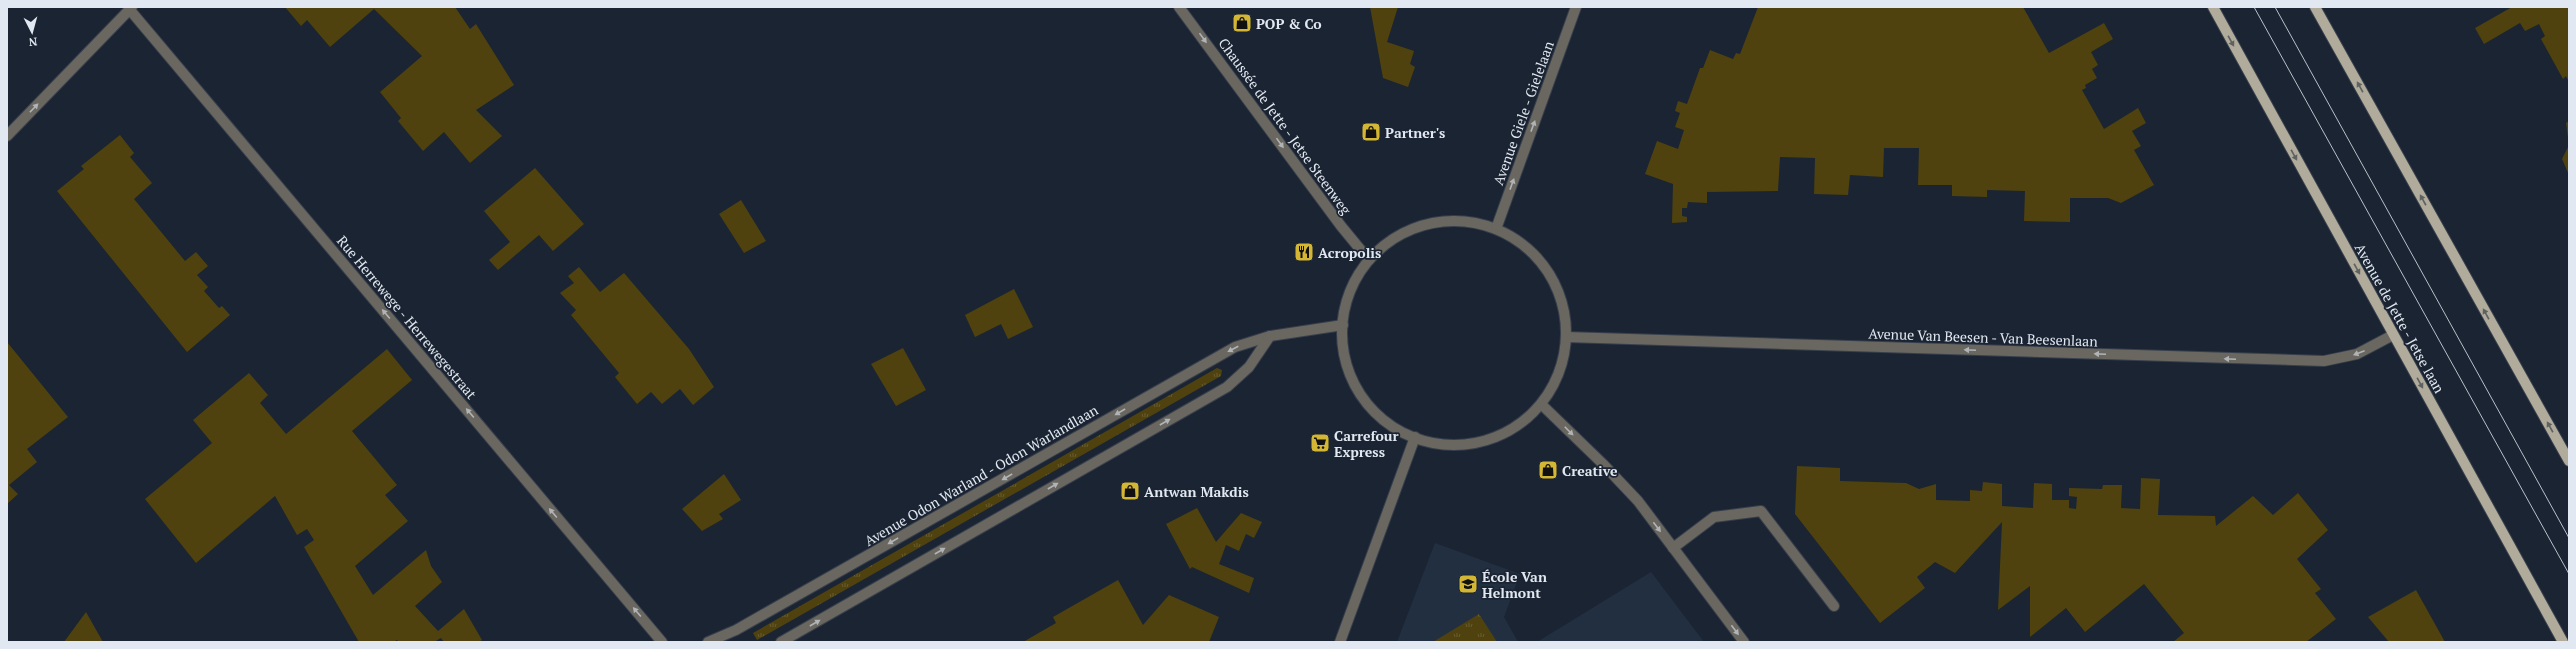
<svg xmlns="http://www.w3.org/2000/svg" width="2576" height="649" viewBox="0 0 2576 649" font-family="'PT Serif',serif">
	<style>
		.built { fill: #222f41 }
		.grass { fill: url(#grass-tufts) }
		.garden { fill: #4f420e }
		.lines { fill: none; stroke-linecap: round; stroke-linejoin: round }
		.minor-casing { stroke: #373f4d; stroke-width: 12 }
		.major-casing { stroke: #373f4d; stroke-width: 12 }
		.minor { stroke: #69675f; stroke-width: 10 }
		.major { stroke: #b0ab9a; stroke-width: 10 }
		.tram { stroke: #b8c0ca; stroke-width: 1 }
		.oneway { fill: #b1b4b7 }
		.oneway2 { fill: #5e6161 }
		.labels { text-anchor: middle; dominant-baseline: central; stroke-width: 3.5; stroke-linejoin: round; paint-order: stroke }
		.poi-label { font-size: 14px; font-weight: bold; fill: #e1e8f1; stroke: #1b2432; text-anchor: start }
		.street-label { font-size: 14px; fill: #e1e8f1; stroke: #1b2432 }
	</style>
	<defs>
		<pattern id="grass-tufts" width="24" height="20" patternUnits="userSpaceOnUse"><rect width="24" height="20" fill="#4f420e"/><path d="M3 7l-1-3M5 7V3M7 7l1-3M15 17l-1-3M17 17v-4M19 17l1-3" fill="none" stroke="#685d32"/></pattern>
	</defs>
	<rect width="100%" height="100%" fill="#1b2432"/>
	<!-- built -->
	<g class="built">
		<polygon points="1435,543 1520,574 1504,617 1518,642 1397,642"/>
		<polygon points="1651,572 1704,642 1537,642 1599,604"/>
	</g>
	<!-- grass -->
	<g class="grass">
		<polygon points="1217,368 1222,370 1221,376 757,640 753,633"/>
		<polygon points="1479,614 1497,642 1433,642"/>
	</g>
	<!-- garden -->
	<g class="garden">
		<polygon points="285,7 455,7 470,29 476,24 514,85 476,110 502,136 470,163 444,132 423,151 398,121 401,118 380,92 422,56 374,9 330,47 307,20 301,26"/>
		<polygon points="1370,7 1398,7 1387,42 1414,51 1410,64 1415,67 1408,87 1383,78"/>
		<polygon points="1758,7 2023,7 2049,53 2104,23 2113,39 2091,52 2098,65 2092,69 2097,78 2085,85 2086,88 2082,90 2104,129 2138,108 2146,123 2132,131 2141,146 2134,150 2154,185 2121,203 2108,198 2070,198 2070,222 2024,221 2025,191 1987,190 1987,197 1952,196 1952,185 1918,185 1919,148 1884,148 1883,177 1850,175 1848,195 1814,194 1815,158 1780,157 1778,191 1707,192 1707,203 1688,202 1687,208 1682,208 1682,216 1687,217 1687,222 1672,223 1673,184 1645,174 1657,141 1678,149 1684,130 1675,127 1680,113 1675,111 1678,101 1687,104 1700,68 1703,68 1710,50 1733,59 1736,53 1740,54"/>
		<polygon points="2512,7 2569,7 2569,82 2566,76 2563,79 2541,39 2545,36 2539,24 2525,31 2520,23 2484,44 2475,28"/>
		<polygon points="2569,121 2569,175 2562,159 2569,145 2566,123"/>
		<polygon points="120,135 134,153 130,157 152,183 134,199 185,261 196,252 208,266 197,275 208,287 204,291 219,308 222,306 230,315 187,352 57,191 84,169 81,166"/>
		<polygon points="535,168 584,224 553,251 539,235 498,270 489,260 510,242 484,211"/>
		<polygon points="741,200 766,241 744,253 719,214"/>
		<polygon points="579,267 600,292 624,273 689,349 714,387 693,405 680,389 662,404 651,392 637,404 615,377 619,373 571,315 576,310 560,293 574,283 568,276"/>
		<polygon points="1014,289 1033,327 1008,339 1001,324 975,337 965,315"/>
		<polygon points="7,342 68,417 27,449 37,462 9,485 18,494 7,504"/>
		<polygon points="903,348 926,390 896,406 871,364"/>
		<polygon points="387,349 412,380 352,431 397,485 385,495 408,521 355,566 373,595 426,550 431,566 442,582 415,606 438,631 464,609 482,640 478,642 444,642 441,638 434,642 399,642 397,640 393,642 359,642 304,547 314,540 307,529 297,535 275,496 196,563 145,499 212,443 193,420 249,373 268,395 260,403 286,434"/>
		<polygon points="1797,466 1840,468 1840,481 1906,483 1919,489 1936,484 1936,500 1970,501 1970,490 1982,491 1983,482 2002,484 2002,506 2033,508 2034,483 2052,484 2052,500 2069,500 2069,508 2076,509 2077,497 2069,496 2069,488 2102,489 2103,485 2122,485 2121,508 2140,509 2141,478 2160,479 2158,515 2215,516 2216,526 2253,496 2273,515 2298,493 2328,530 2297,559 2321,589 2315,593 2336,619 2306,642 2173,642 2184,633 2144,584 2085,632 2066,608 2030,637 2030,586 1998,610 2002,522 1955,573 1935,562 1917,577 1925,588 1880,623 1795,514"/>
		<polygon points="724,474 741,500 719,514 723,519 702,531 682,509"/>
		<polygon points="1197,508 1216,542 1241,513 1262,522 1254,538 1246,534 1239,551 1226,545 1219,564 1254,578 1249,593 1192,567 1190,569 1166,524"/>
		<polygon points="1118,580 1143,625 1169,595 1219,617 1209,642 1023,642 1056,623 1053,617"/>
		<polygon points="2416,590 2445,642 2389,642 2368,617"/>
		<polygon points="86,612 103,642 64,642"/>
	</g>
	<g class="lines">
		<!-- minor casing -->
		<g class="minor-casing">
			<g id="minor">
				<polyline points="1179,7 1341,226 1369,260"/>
				<polyline points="130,10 662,642"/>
				<polyline points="7,136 132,7"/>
				<circle cx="1454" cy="333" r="112"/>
				<polyline points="1496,229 1576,7"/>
				<polyline points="1566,337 2324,361 2357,354 2393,335"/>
				<polyline points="1541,404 1603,464 1638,501 1744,642"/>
				<polyline points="1673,548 1714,517 1761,511 1834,606"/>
				<polyline points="708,642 736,630 1235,347 1270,336 1343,325"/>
				<polyline points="781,642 1227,387 1249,367 1270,336"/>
				<polyline points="1340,642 1415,437"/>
			</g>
		</g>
		<!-- major casing -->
		<g class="major-casing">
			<g id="major">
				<polyline points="2213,7 2563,642"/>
				<polyline points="2315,7 2569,461"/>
			</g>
		</g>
		<!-- minor -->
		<use href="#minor" class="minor"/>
		<!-- major -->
		<use href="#major" class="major"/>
		<!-- tram -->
		<g class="tram">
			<polyline points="2254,7 2569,574"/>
			<polyline points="2275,7 2569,538"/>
		</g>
	</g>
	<!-- one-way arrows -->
	<defs><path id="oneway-solid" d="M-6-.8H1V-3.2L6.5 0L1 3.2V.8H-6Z"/></defs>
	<g class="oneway">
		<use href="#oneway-solid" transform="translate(1203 38) rotate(54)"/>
		<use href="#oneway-solid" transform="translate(34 108) rotate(-46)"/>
		<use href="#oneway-solid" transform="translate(1533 126) rotate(-70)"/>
		<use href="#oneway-solid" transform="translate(1280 143) rotate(54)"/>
		<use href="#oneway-solid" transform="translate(1512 184) rotate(-70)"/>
		<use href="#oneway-solid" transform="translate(386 314) rotate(-130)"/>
		<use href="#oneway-solid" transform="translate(1233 349) rotate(152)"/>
		<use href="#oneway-solid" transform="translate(1970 350) rotate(-178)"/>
		<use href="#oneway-solid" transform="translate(2359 353) rotate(159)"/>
		<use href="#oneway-solid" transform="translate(2100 354) rotate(-178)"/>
		<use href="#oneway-solid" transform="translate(2230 359) rotate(-178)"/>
		<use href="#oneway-solid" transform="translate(1120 412) rotate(150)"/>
		<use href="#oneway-solid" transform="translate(470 413) rotate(-130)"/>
		<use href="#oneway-solid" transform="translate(1165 422) rotate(-30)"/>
		<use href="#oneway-solid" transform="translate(1569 431) rotate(45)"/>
		<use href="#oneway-solid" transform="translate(1007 477) rotate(150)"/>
		<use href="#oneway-solid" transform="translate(1053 486) rotate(-30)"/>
		<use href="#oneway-solid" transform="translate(553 513) rotate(-130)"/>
		<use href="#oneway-solid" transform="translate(1657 527) rotate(53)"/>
		<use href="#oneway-solid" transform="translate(893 541) rotate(150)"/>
		<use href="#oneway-solid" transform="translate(940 551) rotate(-30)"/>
		<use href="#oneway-solid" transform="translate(637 612) rotate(-130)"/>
		<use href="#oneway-solid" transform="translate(815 623) rotate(-30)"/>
		<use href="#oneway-solid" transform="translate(1735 630) rotate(53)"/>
	</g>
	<g class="oneway2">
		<use href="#oneway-solid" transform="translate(2231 41) rotate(61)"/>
		<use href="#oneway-solid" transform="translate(2360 87) rotate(-119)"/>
		<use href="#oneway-solid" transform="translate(2294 155) rotate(61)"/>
		<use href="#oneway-solid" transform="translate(2423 200) rotate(-119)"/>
		<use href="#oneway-solid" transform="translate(2357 269) rotate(61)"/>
		<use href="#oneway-solid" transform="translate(2486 314) rotate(-119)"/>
		<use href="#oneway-solid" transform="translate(2420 383) rotate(61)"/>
		<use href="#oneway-solid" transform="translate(2550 427) rotate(-119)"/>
	</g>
	<!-- icons -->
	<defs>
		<g id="shop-square" transform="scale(1)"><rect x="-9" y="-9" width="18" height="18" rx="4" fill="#d4b635" stroke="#1b2432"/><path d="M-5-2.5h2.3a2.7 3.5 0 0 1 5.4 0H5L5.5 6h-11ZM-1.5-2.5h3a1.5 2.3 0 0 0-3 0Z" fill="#111"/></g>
		<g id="restaurant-square" transform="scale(1)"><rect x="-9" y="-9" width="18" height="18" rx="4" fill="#d4b635" stroke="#1b2432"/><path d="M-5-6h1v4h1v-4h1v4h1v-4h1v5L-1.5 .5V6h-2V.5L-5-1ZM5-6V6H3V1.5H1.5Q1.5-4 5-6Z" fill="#111"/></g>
		<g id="supermarket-square" transform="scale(1)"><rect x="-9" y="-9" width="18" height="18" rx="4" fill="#d4b635" stroke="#1b2432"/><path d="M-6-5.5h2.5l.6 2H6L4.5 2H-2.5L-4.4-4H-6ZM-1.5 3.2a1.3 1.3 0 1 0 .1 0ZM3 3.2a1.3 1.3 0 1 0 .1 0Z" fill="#111"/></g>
		<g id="school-square" transform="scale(1)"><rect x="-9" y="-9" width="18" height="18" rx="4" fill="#d4b635" stroke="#1b2432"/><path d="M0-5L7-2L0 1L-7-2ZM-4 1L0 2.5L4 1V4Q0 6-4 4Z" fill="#111"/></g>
	</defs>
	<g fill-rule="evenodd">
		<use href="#shop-square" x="1242" y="23"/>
		<use href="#shop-square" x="1371" y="132"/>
		<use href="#restaurant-square" x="1304" y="252"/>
		<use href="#supermarket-square" x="1320" y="443"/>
		<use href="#shop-square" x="1548" y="470"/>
		<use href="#shop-square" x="1130" y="491"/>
		<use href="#school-square" x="1468" y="584"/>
	</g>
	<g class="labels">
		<!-- poi labels -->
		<g class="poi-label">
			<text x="1256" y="23">POP &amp; Co</text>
			<text x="1385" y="132">Partner's</text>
			<text x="1318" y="252">Acropolis</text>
			<text x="1334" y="435">Carrefour<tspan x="1334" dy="16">Express</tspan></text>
			<text x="1562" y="470">Creative</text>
			<text x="1144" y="491">Antwan Makdis</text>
			<text x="1482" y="576">École Van<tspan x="1482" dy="16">Helmont</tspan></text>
		</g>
		<!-- street labels -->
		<g class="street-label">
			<text transform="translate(1523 113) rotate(-70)">Avenue Giele - Gielelaan</text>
			<text transform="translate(1285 126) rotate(54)">Chaussée de Jette - Jetse Steenweg</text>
			<text transform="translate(407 317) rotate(50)">Rue Herrewege - Herrewegestraat</text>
			<text transform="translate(2400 318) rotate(61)">Avenue de Jette - Jetse laan</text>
			<text transform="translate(1983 337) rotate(2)">Avenue Van Beesen - Van Beesenlaan</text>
			<text transform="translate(981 475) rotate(-30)">Avenue Odon Warland - Odon Warlandlaan</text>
		</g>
	</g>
	<!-- border -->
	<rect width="2576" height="649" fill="none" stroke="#e1e8f1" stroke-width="16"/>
	<!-- north arrow -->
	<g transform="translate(32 32) rotate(174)" stroke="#1b2432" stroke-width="3" paint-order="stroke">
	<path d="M0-3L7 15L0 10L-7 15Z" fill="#e1e8f1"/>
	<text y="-6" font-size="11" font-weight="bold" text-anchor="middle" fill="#e1e8f1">N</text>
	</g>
</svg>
